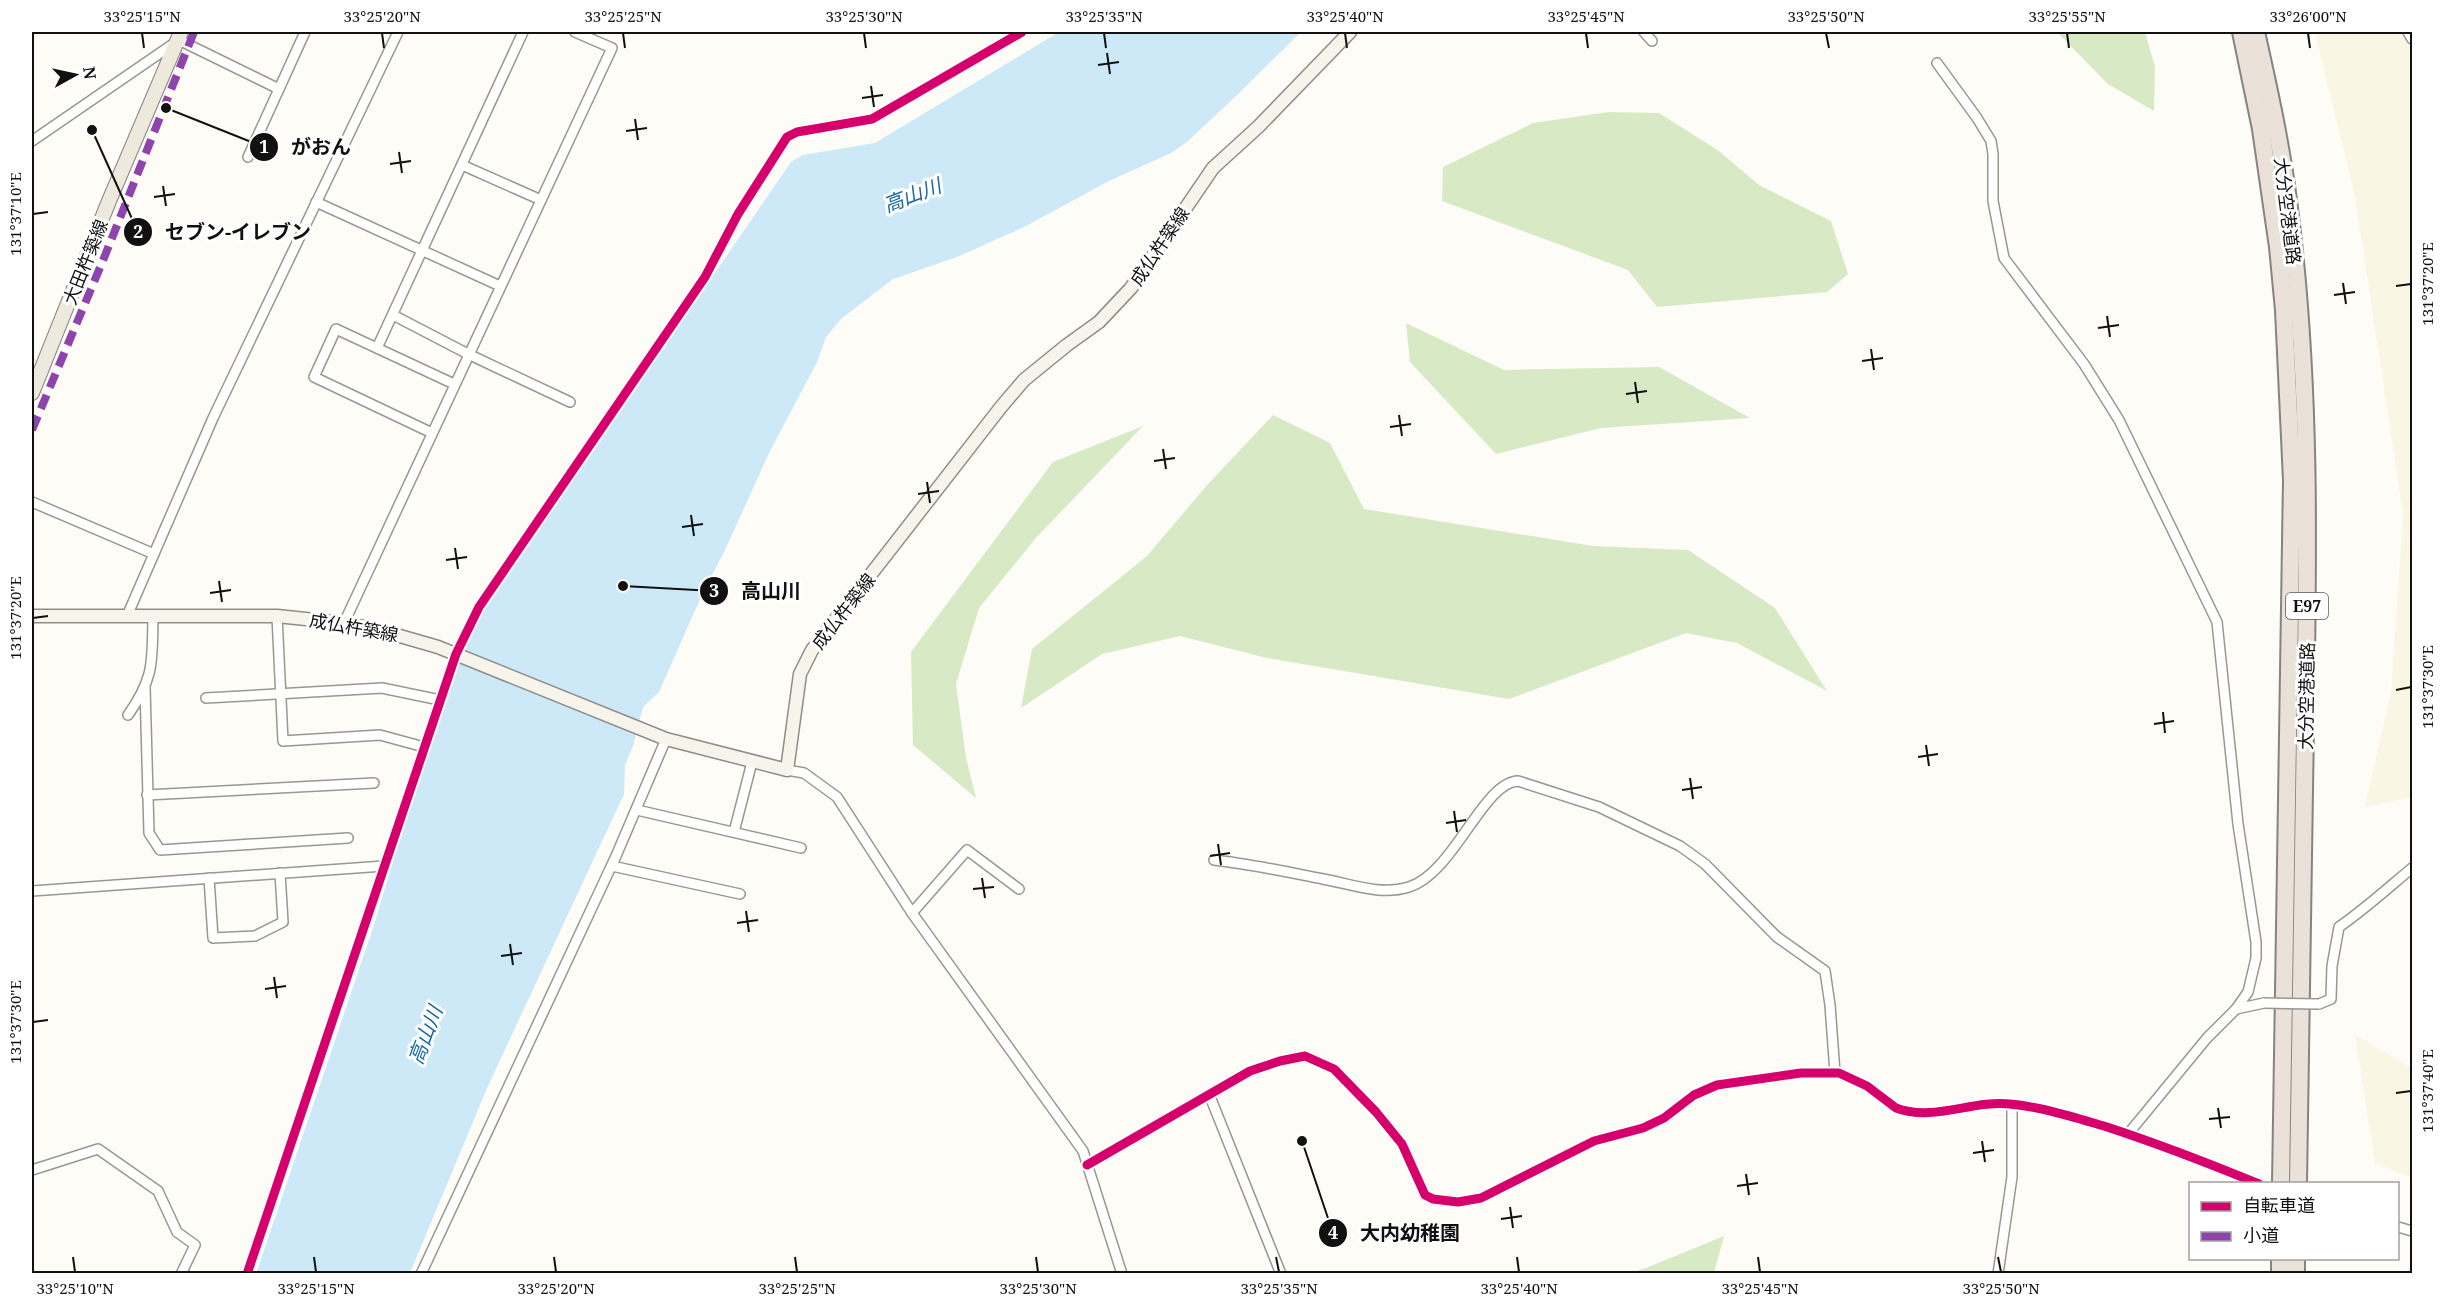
<svg xmlns="http://www.w3.org/2000/svg" width="2444" height="1305" viewBox="0 0 2444 1305" font-family="'Noto Serif','Noto Sans JP',serif">
	<style>
		.farmland { fill: #f9f7e4 }
		.forest { fill: #d8eac5 }
		.water { fill: #cde8f7 }
		.lines { fill: none; stroke-linecap: round; stroke-linejoin: round }
		.minor-casing { stroke: #979795; stroke-width: 12 }
		.secondary-casing { stroke: #8e8d8b; stroke-width: 15 }
		.primary-casing { stroke: #858482; stroke-width: 16 }
		.motorway-casing { stroke: #858482; stroke-width: 20 }
		.minor { stroke: #fffffe; stroke-width: 9 }
		.secondary { stroke: #f6f4eb; stroke-width: 12 }
		.primary { stroke: #ede9dc; stroke-width: 14 }
		.motorway { stroke: #eae1d8; stroke-width: 16 }
		.minor-bridge-casing { stroke: #979795; stroke-width: 12; stroke-linecap: butt }
		.minor-bridge { stroke: #fffffe; stroke-width: 9 }
		.quiet { stroke: #8e44ad; stroke-width: 8; stroke-dasharray: 15 8; stroke-linecap: butt }
		.cycleway-casing { stroke: #fff; stroke-width: 13 }
		.cycleway { stroke: #d6006c; stroke-width: 9 }
		.ticks { fill: none; stroke: #111; stroke-width: 2 }
		.labels { text-anchor: middle; dominant-baseline: central; stroke-width: 6; stroke-linejoin: round; paint-order: stroke }
		.shield { fill: #fff; stroke: #585858; stroke-width: 1.5 }
		.shield-label { font-size: 16px; font-weight: bold; fill: #111 }
		.street-label { font-size: 18px; fill: #111; stroke: #fff }
		.water-label { font-size: 20px; font-style: italic; fill: #1768a6; stroke: #fff }
		.leader { fill: none; stroke: #111; stroke-width: 2 }
		.callout-dot { fill: #111; stroke: #fff; stroke-width: 2 }
		.mark-label { font-size: 18px; text-anchor: middle; font-weight: bold; fill: #fff }
		.callout-label { font-size: 20px; text-anchor: middle; font-weight: bold; fill: #111; stroke: #fff; stroke-width: 6; stroke-linejoin: round; paint-order: stroke }
		.neatline { fill: none; stroke: #111; stroke-width: 2 }
		.ticks-label { font-size: 15px; text-anchor: middle; fill: #111 }
	</style>
	<rect width="100%" height="100%" fill="#fdfcf7"/>
	<!-- farmland -->
	<g class="farmland">
		<polygon points="2315,32 2412,32 2412,797 2365,807 2391,692 2403,514 2355,196"/>
		<polygon points="2355,1035 2412,1068 2412,1178 2375,1163"/>
	</g>
	<!-- forest -->
	<g class="forest">
		<polygon points="2057,32 2145,32 2155,67 2154,111 2108,84"/>
		<polygon points="1609,112 1659,113 1719,151 1759,185 1831,221 1848,274 1827,292 1657,307 1628,270 1442,201 1443,167 1533,123"/>
		<polygon points="1406,323 1504,370 1659,367 1750,418 1601,428 1496,454 1410,362"/>
		<polygon points="1273,415 1330,443 1364,509 1593,546 1688,550 1775,608 1827,691 1737,643 1686,633 1509,699 1267,658 1180,636 1102,654 1021,708 1032,649 1147,556 1208,484"/>
		<polygon points="1143,426 1035,539 979,608 956,684 966,758 976,798 913,745 911,652 1053,462"/>
		<polygon points="1724,1236 1714,1273 1629,1273 1646,1268"/>
	</g>
	<!-- water -->
	<polygon class="water" points="1059,32 1301,32 1236,96 1187,142 1171,153 1109,181 1024,227 957,257 893,279 841,319 826,337 817,362 770,451 724,552 704,590 659,692 643,707 633,746 625,765 624,794 488,1086 410,1273 256,1274 374,925 408,812 457,666 467,639 483,611 791,162 803,155 875,143"/>
	<g class="lines">
		<!-- minor casing -->
		<g class="minor-casing">
			<g id="minor">
				<polyline points="1644,32 1652,41"/>
				<polyline points="2408,32 2412,39"/>
				<polyline points="1937,63 1977,118 1991,141 1993,154 1993,201 2004,258 2084,364 2119,420 2217,622 2238,824 2256,942 2256,958 2248,992 2236,1009 2207,1038 2128,1134"/>
				<polyline points="32,141 179,40 279,89"/>
				<polyline points="248,157 305,32"/>
				<polyline points="462,165 541,200"/>
				<polyline points="316,202 500,286"/>
				<polyline points="393,315 468,354 570,402"/>
				<polyline points="377,348 523,32"/>
				<polyline points="432,433 314,377 336,329 454,384"/>
				<polyline points="32,502 154,554"/>
				<polyline points="127,616 213,418 398,32"/>
				<polyline points="277,616 283,741 380,735 424,747"/>
				<polyline points="344,623 612,48 575,32"/>
				<polyline points="145,687 149,833 160,850 348,838"/>
				<polyline points="206,698 382,688 440,700"/>
				<path d="M 128,715 C 155,677 152,661 153,616"/>
				<polyline points="787,770 804,773 837,797 912,913 1083,1151 1122,1274"/>
				<polyline points="147,795 374,783"/>
				<polyline points="637,810 801,848"/>
				<polyline points="734,832 752,762"/>
				<path d="M 1214,860 C 1251,864 1287,872 1323,879 C 1351,884 1380,896 1409,887 C 1454,873 1483,782 1518,781 L 1599,807 L 1680,846 L 1705,864 L 1777,937 L 1825,971 L 1830,1005 L 1835,1073"/>
				<polyline points="612,866 740,894"/>
				<polyline points="209,878 213,938 255,936 283,922 280,873"/>
				<polyline points="32,891 384,866"/>
				<polyline points="912,913 967,850 1019,889"/>
				<path d="M 2319,1004 L 2331,999 L 2332,966 L 2339,927 C 2365,909 2388,888 2412,868"/>
				<polyline points="2236,1009 2264,1003"/>
				<polyline points="1209,1094 1281,1274"/>
				<path d="M 1087,1165 L 1250,1071 L 1280,1061 L 1305,1056 L 1334,1069 L 1376,1112 L 1402,1144 L 1425,1195 L 1433,1199 L 1458,1202 L 1481,1198 L 1594,1141 L 1643,1128 L 1664,1118 L 1694,1095 L 1717,1085 L 1801,1073 L 1839,1073 L 1867,1086 L 1896,1108 C 1933,1122 1972,1100 2010,1104 C 2042,1107 2073,1117 2104,1126 C 2156,1143 2208,1163 2259,1184"/>
				<polyline points="32,1170 98,1149 158,1191 177,1232 195,1245 182,1272 185,1274"/>
				<polyline points="2398,1227 2412,1231"/>
				<polyline points="247,1274 456,654 479,607 705,277 738,214 787,137 797,132 872,119 1022,32"/>
				<polyline points="421,1274 616,856 666,739"/>
				<polyline points="1998,1274 2012,1177 2012,1104"/>
			</g>
		</g>
		<!-- secondary casing -->
		<g class="secondary-casing">
			<polyline id="secondary" points="32,616 277,616 344,623 379,630 438,647 666,739 787,770 800,674 812,650 1001,407 1024,380 1067,345 1099,322 1131,288 1213,168 1258,127 1350,32"/>
		</g>
		<!-- primary casing -->
		<g class="primary-casing">
			<polyline id="primary" points="32,393 109,201 181,32"/>
		</g>
		<!-- motorway casing -->
		<g class="motorway-casing">
			<g id="motorway">
				<polyline points="2241,32 2261,129 2278,247 2284,310 2292,480 2281,1184"/>
				<path d="M 2256,32 C 2269,90 2282,149 2289,208 C 2311,380 2308,552 2305,725 C 2303,878 2300,1031 2298,1184"/>
				<polyline points="2280,1274 2280,1258"/>
				<polyline points="2296,1274 2296,1258"/>
			</g>
		</g>
		<!-- minor -->
		<use href="#minor" class="minor"/>
		<!-- secondary -->
		<use href="#secondary" class="secondary"/>
		<!-- primary -->
		<use href="#primary" class="primary"/>
		<!-- motorway -->
		<use href="#motorway" class="motorway"/>
		<!-- minor-bridge casing -->
		<g class="minor-bridge-casing">
			<polyline id="minor-bridge" points="2264,1003 2319,1004"/>
		</g>
		<!-- minor-bridge -->
		<use href="#minor-bridge" class="minor-bridge"/>
		<!-- quiet -->
		<polyline class="quiet" points="32,430 104,258 194,32"/>
		<!-- cycleway casing -->
		<g class="cycleway-casing">
			<g id="cycleway">
				<path d="M 1087,1165 L 1250,1071 L 1280,1061 L 1305,1056 L 1334,1069 L 1376,1112 L 1402,1144 L 1425,1195 L 1433,1199 L 1458,1202 L 1481,1198 L 1594,1141 L 1643,1128 L 1664,1118 L 1694,1095 L 1717,1085 L 1801,1073 L 1839,1073 L 1867,1086 L 1896,1108 C 1933,1122 1972,1100 2010,1104 C 2042,1107 2073,1117 2104,1126 C 2156,1143 2208,1163 2259,1184"/>
				<polyline points="247,1274 456,654 479,607 705,277 738,214 787,137 797,132 872,119 1022,32"/>
			</g>
		</g>
		<!-- cycleway -->
		<use href="#cycleway" class="cycleway"/>
	</g>
	<!-- ticks -->
	<path class="ticks" d="M 142,33 L 144,48M 382,33 L 384,48M 623,33 L 625,48M 864,33 L 866,48M 1104,33 L 1106,48M 1345,33 L 1347,48M 1586,33 L 1588,48M 1826,33 L 1829,48M 2067,33 L 2069,48M 2308,33 L 2310,48M 1107,53 L 1110,74M 1098,65 L 1119,62M 871,86 L 874,107M 862,98 L 883,95M 635,119 L 638,140M 626,131 L 647,128M 399,152 L 402,173M 390,164 L 411,161M 163,186 L 166,206M 154,197 L 175,194M 33,214 L 48,212M 2343,283 L 2346,304M 2396,286 L 2411,284M 2334,295 L 2355,292M 2107,316 L 2110,337M 2098,328 L 2119,325M 1871,349 L 1874,370M 1862,361 L 1883,358M 1635,382 L 1638,403M 1626,394 L 1647,391M 1399,415 L 1402,436M 1390,427 L 1411,424M 1163,449 L 1166,469M 1154,461 L 1175,458M 927,482 L 930,503M 918,494 L 939,491M 691,515 L 694,536M 682,527 L 703,524M 455,548 L 458,569M 446,560 L 467,557M 219,581 L 222,602M 210,593 L 231,590M 33,618 L 48,616M 2396,690 L 2411,687M 2163,712 L 2165,733M 2154,724 L 2174,721M 1926,745 L 1929,766M 1918,757 L 1938,754M 1690,778 L 1693,799M 1682,790 L 1702,787M 1454,811 L 1457,832M 1446,823 L 1466,820M 1218,844 L 1221,865M 1210,856 L 1230,853M 982,878 L 985,898M 973,889 L 994,887M 746,911 L 749,932M 737,923 L 758,920M 510,944 L 513,965M 501,956 L 522,953M 274,977 L 277,998M 265,989 L 286,986M 33,1022 L 48,1020M 2396,1093 L 2411,1091M 2218,1108 L 2221,1128M 2209,1119 L 2230,1117M 1982,1141 L 1985,1162M 1973,1153 L 1994,1150M 1746,1174 L 1749,1195M 1737,1186 L 1758,1183M 1510,1207 L 1513,1228M 1501,1219 L 1522,1216M 73,1257 L 75,1272M 314,1257 L 316,1272M 554,1257 L 556,1272M 795,1257 L 797,1272M 1036,1257 L 1038,1272M 1276,1257 L 1279,1272M 1517,1257 L 1519,1272M 1758,1257 L 1760,1272M 1998,1257 L 2001,1272"/>
	<g class="labels">
		<!-- shield labels -->
		<rect class="shield" x="2286" y="593" width="42" height="26" rx="4.5"/>
		<g class="shield-label">
			<text x="2307" y="606">E97</text>
		</g>
		<!-- street labels -->
		<g class="street-label">
			<text transform="translate(2288 211) rotate(83)">大分空港道路</text>
			<text transform="translate(1159 246) rotate(-56)">成仏杵築線</text>
			<text transform="translate(85 262) rotate(-68)">大田杵築線</text>
			<text transform="translate(843 611) rotate(-52)">成仏杵築線</text>
			<text transform="translate(354 627) rotate(10)">成仏杵築線</text>
			<text transform="translate(2306 696) rotate(-89)">大分空港道路</text>
		</g>
		<!-- water labels -->
		<g class="water-label">
			<text transform="translate(912 195) rotate(-21)">高山川</text>
			<text transform="translate(425 1035) rotate(-69)">高山川</text>
		</g>
	</g>
	<!-- callouts -->
	<path class="leader" d="M166 108L264 147M92 130L138 232M623 586L714 591M1302 1141L1333 1233"/>
	<g class="callout-dot">
		<circle cx="166" cy="108" r="6"/>
		<circle cx="92" cy="130" r="6"/>
		<circle cx="623" cy="586" r="6"/>
		<circle cx="1302" cy="1141" r="6"/>
		<circle cx="264" cy="147" r="15"/>
		<circle cx="138" cy="232" r="15"/>
		<circle cx="714" cy="591" r="15"/>
		<circle cx="1333" cy="1233" r="15"/>
	</g>
	<g class="mark-label">
		<text x="264" y="153">1</text>
		<text x="138" y="238">2</text>
		<text x="714" y="597">3</text>
		<text x="1333" y="1239">4</text>
	</g>
	<g class="callout-label">
		<text x="321" y="154">がおん</text>
		<text x="238" y="239">セブン-イレブン</text>
		<text x="771" y="598">高山川</text>
		<text x="1410" y="1240">大内幼稚園</text>
	</g>
	<!-- border -->
	<rect width="2444" height="1305" fill="none" stroke="#ffffff" stroke-width="66"/>
	<!-- legend -->
	<rect x="2189" y="1182" width="210" height="78" fill="#ffffff" stroke="#a0a0a0" stroke-width="1.5"/>
	<rect x="2201" y="1202" width="30" height="9" fill="#d6006c" stroke="#a0a0a0" stroke-width="1.5"/>
	<text x="2243" y="1212" font-size="18" fill="#111111">自転車道</text>
	<rect x="2201" y="1232" width="30" height="9" fill="#8e44ad" stroke="#a0a0a0" stroke-width="1.5"/>
	<text x="2243" y="1242" font-size="18" fill="#111111">小道</text>
	<!-- north arrow -->
	<g transform="translate(75 75) rotate(82)" stroke="#ffffff" stroke-width="4.5" paint-order="stroke">
	<path d="M0-4.5L10 22L0 15L-10 22Z" fill="#111111"/>
	<text y="-9" font-size="16" font-weight="bold" text-anchor="middle" fill="#111111">N</text>
	</g>
	<rect x="33" y="33" width="2378" height="1239" class="neatline"/>
	<g class="ticks-label">
		<text x="142" y="22">33°25'15"N</text>
		<text x="382" y="22">33°25'20"N</text>
		<text x="623" y="22">33°25'25"N</text>
		<text x="864" y="22">33°25'30"N</text>
		<text x="1104" y="22">33°25'35"N</text>
		<text x="1345" y="22">33°25'40"N</text>
		<text x="1586" y="22">33°25'45"N</text>
		<text x="1826" y="22">33°25'50"N</text>
		<text x="2067" y="22">33°25'55"N</text>
		<text x="2308" y="22">33°26'00"N</text>
		<text transform="translate(16 214) rotate(-90)" y="5">131°37'10"E</text>
		<text transform="translate(2428 284) rotate(-90)" y="5">131°37'20"E</text>
		<text transform="translate(16 618) rotate(-90)" y="5">131°37'20"E</text>
		<text transform="translate(2428 687) rotate(-90)" y="5">131°37'30"E</text>
		<text transform="translate(16 1022) rotate(-90)" y="5">131°37'30"E</text>
		<text transform="translate(2428 1091) rotate(-90)" y="5">131°37'40"E</text>
		<text x="75" y="1294">33°25'10"N</text>
		<text x="316" y="1294">33°25'15"N</text>
		<text x="556" y="1294">33°25'20"N</text>
		<text x="797" y="1294">33°25'25"N</text>
		<text x="1038" y="1294">33°25'30"N</text>
		<text x="1279" y="1294">33°25'35"N</text>
		<text x="1519" y="1294">33°25'40"N</text>
		<text x="1760" y="1294">33°25'45"N</text>
		<text x="2001" y="1294">33°25'50"N</text>
	</g>
</svg>
